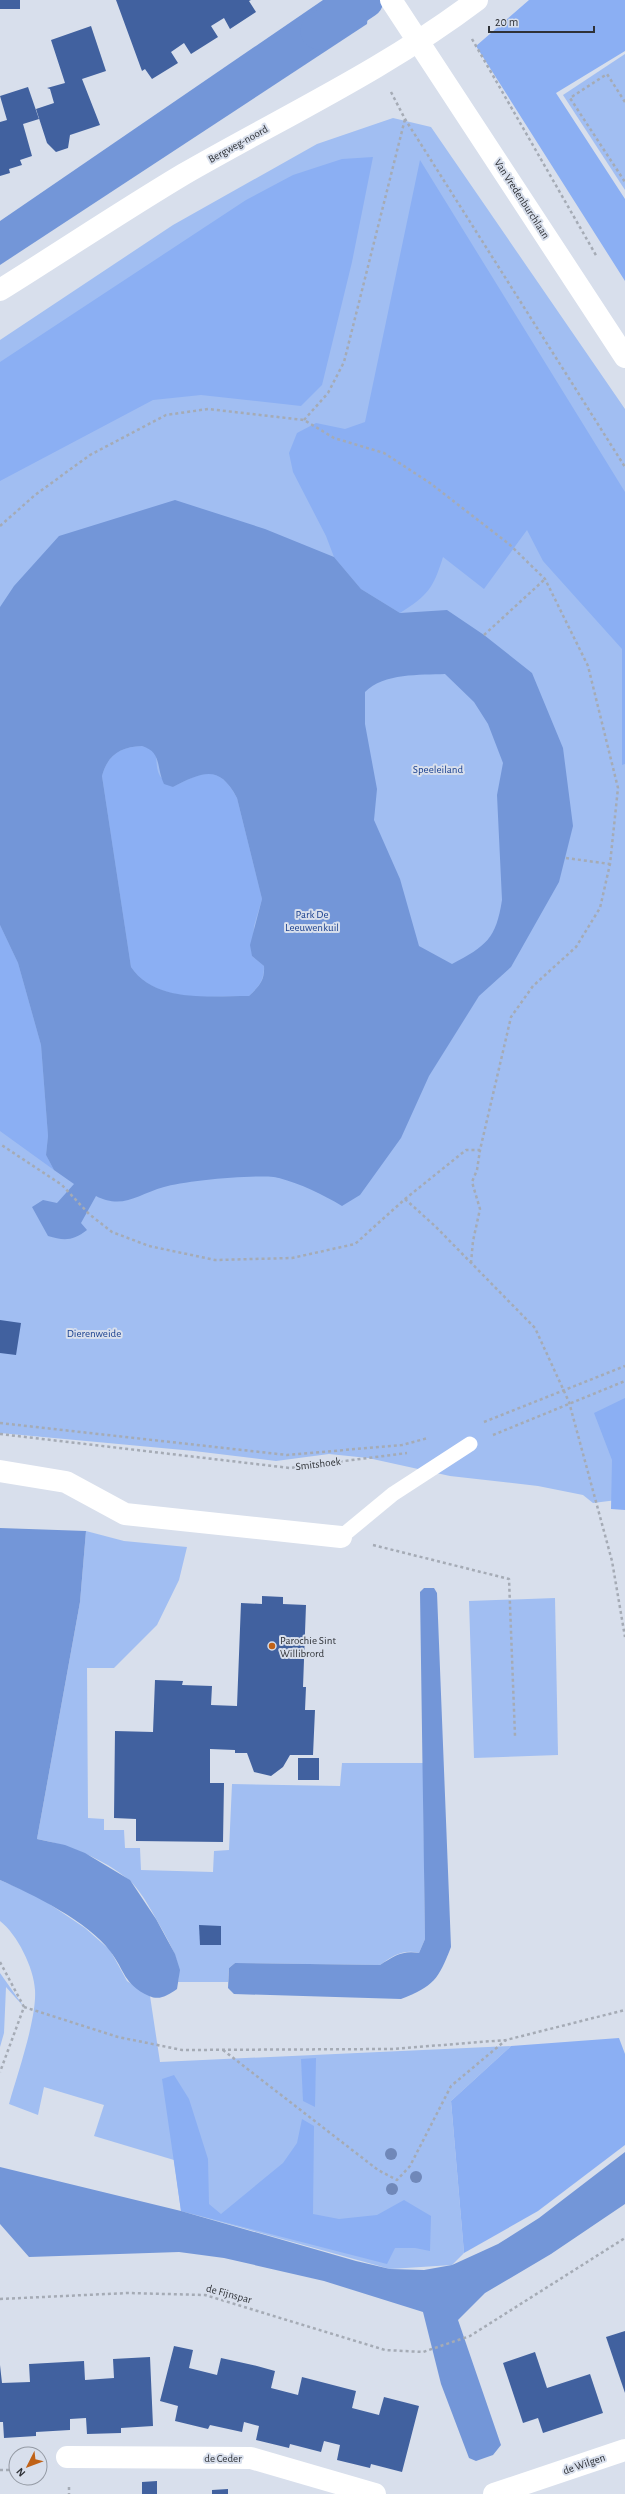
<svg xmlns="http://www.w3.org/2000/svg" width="625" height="2494" viewBox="0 0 625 2494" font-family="'Alegreya Sans',sans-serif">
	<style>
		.green { fill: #a1bef2 }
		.forest { fill: #8baff3 }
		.water { fill: #7396d8; fill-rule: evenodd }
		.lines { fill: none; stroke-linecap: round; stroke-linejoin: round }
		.canal { stroke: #7396d8; stroke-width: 37 }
		.building { fill: #41619f }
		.path { stroke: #a5abb5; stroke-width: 2.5; stroke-dasharray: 3 3; stroke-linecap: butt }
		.lane { stroke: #fff; stroke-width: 15 }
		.street { stroke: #fff; stroke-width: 22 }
		.secondary { stroke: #fff; stroke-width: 22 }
		.tree { fill: #7088b9 }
		.poi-dot { fill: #c06217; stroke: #d8dfec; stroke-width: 1.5 }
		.labels { text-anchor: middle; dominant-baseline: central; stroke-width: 4; stroke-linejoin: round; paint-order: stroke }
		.street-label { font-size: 11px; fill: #2f3237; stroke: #d8dfec }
		.park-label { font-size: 11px; fill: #1b418f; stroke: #d8dfec }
		.poi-label { font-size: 11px; fill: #2f3237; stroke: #d8dfec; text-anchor: start }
	</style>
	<rect width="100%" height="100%" fill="#d8dfec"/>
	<!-- green -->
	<g class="green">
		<polygon points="625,54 625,190 563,95"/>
		<polygon points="393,118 431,127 625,409 625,1499 593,1503 583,1495 538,1486 450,1476 368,1458 329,1454 276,1461 194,1451 0,1433 0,340 173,225 317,144"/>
		<path d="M 86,1531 L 124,1541 L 187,1547 L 179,1580 L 157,1625 L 114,1668 L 87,1668 L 88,1818 L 104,1819 L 104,1830 L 124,1830 L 125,1848 L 140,1848 L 141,1870 L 213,1872 L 214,1851 L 229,1850 L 232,1784 L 340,1786 L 342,1763 L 423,1763 L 425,1939 L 419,1953 C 403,1949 393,1956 380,1965 L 235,1963 L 229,1968 L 228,1982 L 178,1982 C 181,1962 172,1948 163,1931 C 155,1917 141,1890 129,1880 C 104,1859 69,1845 37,1839 L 80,1602 Z"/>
		<polygon points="555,1598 558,1755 474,1758 469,1601"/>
		<path d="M 0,1880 L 39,1897 L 85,1928 L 110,1950 L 127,1981 L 150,1996 L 160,2062 L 511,2046 L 451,2101 L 464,2253 L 452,2265 L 390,2269 L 181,2211 L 174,2160 L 94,2136 L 104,2105 L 44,2087 L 38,2115 L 9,2104 C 17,2075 37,2019 35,1990 C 34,1968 17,1934 0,1921 Z"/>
		<polygon points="0,1973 24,2007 6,1987 4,2033 0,2047"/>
	</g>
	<!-- forest -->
	<g class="forest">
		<polygon points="529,0 625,0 625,51 556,93 625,199 625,281 476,46"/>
		<polygon points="373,157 352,262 322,385 301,406 201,395 153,400 0,481 0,362 246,200 293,175 342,159"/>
		<path d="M 420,160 L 625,492 L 625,764 L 622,765 L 622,649 L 543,561 L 527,530 L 484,589 L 443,557 C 433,589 428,595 400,613 L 361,589 L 334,557 L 326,536 L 293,472 L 289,453 L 297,433 L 316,423 L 345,429 L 365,422 Z"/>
		<path d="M 142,746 C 164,752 152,762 160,776 C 163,780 169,784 173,787 C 203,771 219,764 237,798 L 262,899 L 254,926 L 252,956 L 264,966 C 264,981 259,986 249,996 C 210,996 156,1004 131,967 L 102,776 C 108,754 121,747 142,746 Z"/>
		<polygon points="0,925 18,963 41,1045 48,1136 46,1155 54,1170 0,1131"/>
		<polygon points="625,1398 625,1510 611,1509 612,1460 594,1413"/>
		<polygon points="619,2038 625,2054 625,2145 538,2211 464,2253 451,2101 511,2046"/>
		<polygon points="316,2058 315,2107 303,2101 301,2059"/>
		<polygon points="174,2075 189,2099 208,2159 209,2204 221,2214 283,2163 297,2143 302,2119 314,2126 313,2214 339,2219 377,2215 404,2200 431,2216 430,2251 415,2248 395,2248 387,2264 181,2211 162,2079"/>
	</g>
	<!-- water -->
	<g class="water">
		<polygon points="323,0 359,0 368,14 367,24 0,265 0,221"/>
		<path d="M 175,500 L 265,529 L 334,557 L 361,589 L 400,613 L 447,610 L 484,635 L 532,673 L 563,748 L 573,826 L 559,882 L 511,967 L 479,996 L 429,1076 L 401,1138 L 360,1195 L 342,1206 C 322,1194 301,1184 279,1178 C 261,1173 183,1181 164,1187 C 138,1194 123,1210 96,1196 L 81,1223 L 87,1230 C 73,1241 64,1241 48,1236 L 32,1207 L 43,1200 L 57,1203 L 74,1184 L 54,1170 L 46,1155 L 48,1136 L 41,1045 L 18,963 L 0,925 L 0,607 L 14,586 L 59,536 ZM 445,674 L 474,702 L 488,724 L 503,763 L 497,795 L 502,900 C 496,939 486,946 452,964 L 419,946 L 400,879 L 374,820 L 377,789 L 365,724 L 365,692 C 384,673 420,675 445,674 ZM 142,746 C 162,752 156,767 164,784 L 173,787 C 203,772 219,764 237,798 L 262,899 L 250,945 L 252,956 L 264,966 C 265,981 259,986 249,996 C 210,996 155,1003 131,967 L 102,776 C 108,754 121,747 142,746 Z"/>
		<path d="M 0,1528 L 86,1531 L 80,1602 L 37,1839 L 65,1845 L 85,1853 L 130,1880 L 156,1919 L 175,1954 L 180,1970 L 177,1989 C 168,1995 160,2001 149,1996 C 123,1984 125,1970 110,1951 C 89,1922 32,1894 0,1880 Z"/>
		<path d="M 424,1588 L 434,1588 L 437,1593 L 451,1947 C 438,1980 434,1986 401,1999 L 234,1994 L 228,1988 L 229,1968 L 235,1963 L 380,1965 C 394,1956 403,1950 419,1953 L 425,1939 L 420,1592 Z"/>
		<polygon points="625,2152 625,2204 551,2254 485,2293 458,2320 501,2445 493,2455 476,2461 469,2458 441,2384 423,2312 324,2281 224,2258 179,2252 29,2257 0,2224 0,2167 181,2211 356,2261 390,2269 424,2270 452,2265 498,2244 539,2218"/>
	</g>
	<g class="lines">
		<!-- canal -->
		<polyline class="canal" points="319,31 365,0"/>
	</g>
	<!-- building -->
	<g class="building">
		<rect x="0" y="0" width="20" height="9"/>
		<polygon points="116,0 251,0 249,1 256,12 230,29 224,18 211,26 218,37 191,54 184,43 171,52 178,63 152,79 145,69 142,71"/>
		<polygon points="91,26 106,71 82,79 100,125 70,135 68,148 56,152 47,143 36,109 54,103 50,89 47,88 65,83 51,40"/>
		<polygon points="28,87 39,119 23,124 32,156 20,160 22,165 9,169 10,173 0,176 0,122 7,120 0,96"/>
		<polygon points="0,1320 21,1323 16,1355 0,1353"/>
		<polygon points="262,1596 283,1597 283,1604 306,1605 303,1687 306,1687 305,1710 315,1710 313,1755 290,1755 283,1767 271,1776 254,1772 247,1753 235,1753 235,1750 210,1749 210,1783 224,1783 223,1842 136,1841 136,1819 114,1818 115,1731 153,1732 155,1680 183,1681 182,1685 212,1686 211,1705 237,1706 241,1603 262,1604"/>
		<rect x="298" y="1758" width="21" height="22"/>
		<polygon points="199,1925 221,1926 221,1945 200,1945"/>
		<polygon points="625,2331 625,2393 606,2337"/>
		<polygon points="174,2346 193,2350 189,2368 217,2375 221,2358 257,2366 275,2371 271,2388 298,2395 302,2377 356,2391 352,2408 379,2415 384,2397 419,2406 402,2472 371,2464 370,2468 337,2460 340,2445 324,2441 321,2452 290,2444 289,2448 256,2440 259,2426 244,2422 242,2432 210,2425 208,2429 175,2421 178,2406 160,2401"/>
		<polygon points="535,2352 547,2388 590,2374 603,2413 543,2433 538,2418 523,2423 503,2363"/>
		<polygon points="150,2357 153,2426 121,2428 121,2433 87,2434 86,2418 70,2419 70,2430 36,2432 36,2436 4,2438 3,2422 0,2422 0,2365 2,2383 30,2382 29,2364 84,2361 85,2380 114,2378 113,2359"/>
		<polygon points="157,2481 157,2494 142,2494 142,2482"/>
		<polygon points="228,2489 228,2494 212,2494 212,2490"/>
	</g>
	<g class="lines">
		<!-- path -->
		<g class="path">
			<polyline points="472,39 597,257"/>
			<polyline points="391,92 405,119 625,467"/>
			<polyline points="625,102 607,74 570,98 625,182"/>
			<polyline points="304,420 328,393 344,362 405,119"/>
			<polyline points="0,526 35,495 90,455 166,415 208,409 304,420 334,438 384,453 430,483 509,544 545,579 588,666 618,788 610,864 600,908 576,947 533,986 511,1017 480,1150 466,1150 405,1199 355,1244 292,1258 215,1260 149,1246 112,1232 89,1214 62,1185 0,1144"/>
			<polyline points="484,635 545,579"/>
			<polyline points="566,858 610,864"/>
			<polyline points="405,1199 435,1226 535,1328 569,1402 612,1561 625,1637"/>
			<polyline points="471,1263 473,1241 480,1209 472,1182 477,1170 480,1150"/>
			<polyline points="484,1422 625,1366"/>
			<polyline points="0,1423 287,1455 402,1445 428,1438"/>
			<polyline points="0,1434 290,1468 407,1453"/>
			<polyline points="493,1435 625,1381"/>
			<polyline points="373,1545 509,1579 515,1736"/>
			<polyline points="0,1962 24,2007 0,2072"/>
			<polyline points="24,2007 118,2037 182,2050 392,2049 506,2040 625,2010"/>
			<polyline points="223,2050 378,2170 397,2180 410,2166 451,2086 506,2040"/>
			<polyline points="0,2299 128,2293 205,2295 385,2350 423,2352 470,2336 625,2238"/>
			<polyline points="0,2470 16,2470"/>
			<polyline points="69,2487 69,2494"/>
		</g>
		<!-- lane -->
		<polyline class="lane" points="341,1537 393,1494 470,1444"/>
		<!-- street -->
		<g class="street">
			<polyline points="391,0 625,357"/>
			<polyline points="0,1471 66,1482 125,1514 341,1537"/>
			<polyline points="67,2457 251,2458 375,2494"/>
			<polyline points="494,2494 625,2450"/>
		</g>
		<!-- secondary -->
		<path class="secondary" d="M 0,290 C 61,252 122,211 184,174 C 283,117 386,69 477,0"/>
	</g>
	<!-- trees -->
	<g class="tree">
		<circle cx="391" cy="2154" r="6"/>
		<circle cx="416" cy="2177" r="6"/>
		<circle cx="392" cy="2189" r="6"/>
	</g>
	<!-- markers -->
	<circle class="poi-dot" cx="272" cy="1646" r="4"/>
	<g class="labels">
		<!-- street labels -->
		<g class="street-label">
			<text transform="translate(238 144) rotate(-29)">Bergweg-noord</text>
			<text transform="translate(522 199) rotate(57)">Van Vredenburchlaan</text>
			<text transform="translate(318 1464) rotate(-7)">Smitshoek</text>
			<text transform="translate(229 2294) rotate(15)">de Fijnspar</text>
			<text x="223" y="2458">de Ceder</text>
			<text transform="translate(584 2464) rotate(-19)">de Wilgen</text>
		</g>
		<!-- park labels -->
		<g class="park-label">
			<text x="438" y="769">Speeleiland</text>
			<text x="312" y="914">Park De<tspan x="312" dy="13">Leeuwenkuil</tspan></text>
			<text x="94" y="1333">Dierenweide</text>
		</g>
		<!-- poi labels -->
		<g class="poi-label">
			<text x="280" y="1640">Parochie Sint<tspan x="280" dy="13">Willibrord</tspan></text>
		</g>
	</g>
	<!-- north arrow -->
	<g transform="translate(28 2466) rotate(228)"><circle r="19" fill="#d8dfec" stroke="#949aa4"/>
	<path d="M0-3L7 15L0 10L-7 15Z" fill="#c06217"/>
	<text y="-6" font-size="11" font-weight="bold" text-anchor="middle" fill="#2f3237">N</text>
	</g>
	<!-- scale -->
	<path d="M489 26v6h105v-6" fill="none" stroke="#2f3237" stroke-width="2"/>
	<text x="495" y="26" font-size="12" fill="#2f3237" stroke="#d8dfec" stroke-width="3" paint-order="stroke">20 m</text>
</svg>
